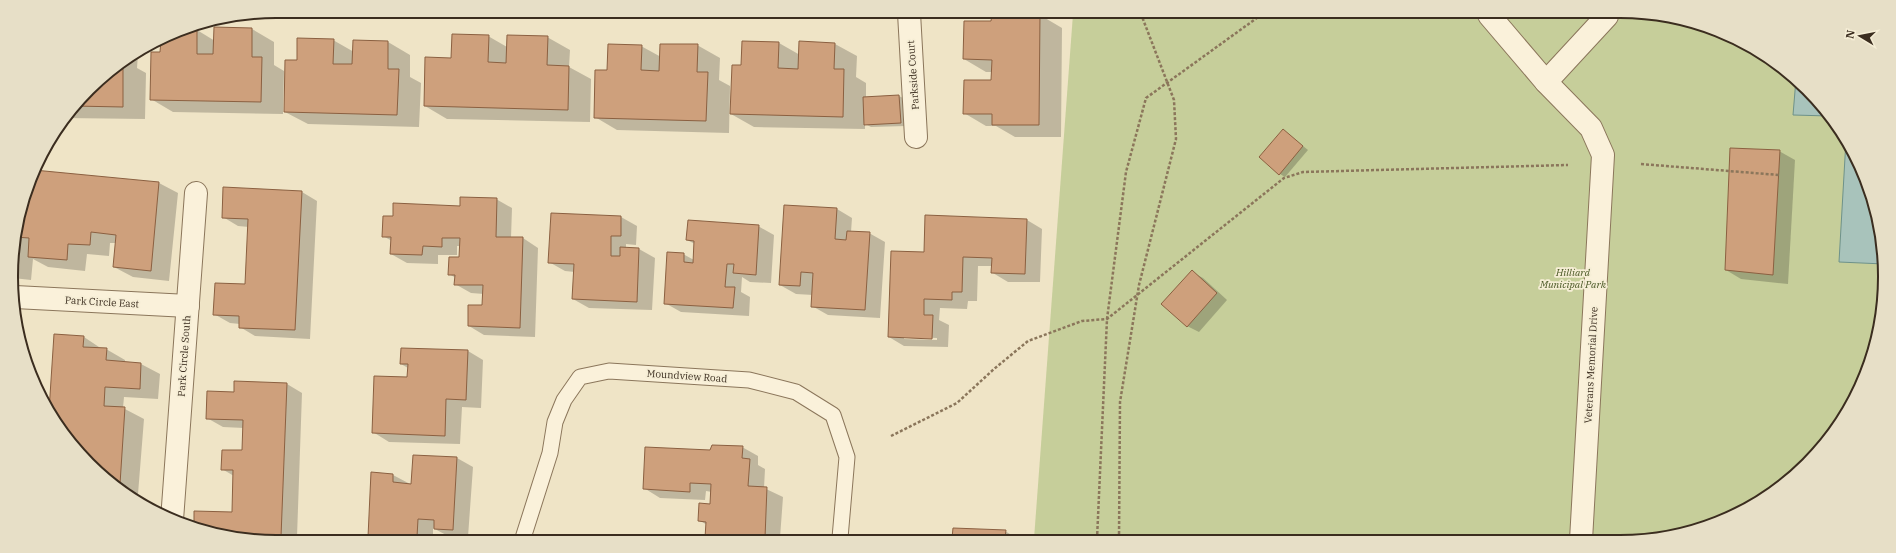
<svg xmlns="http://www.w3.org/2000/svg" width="1896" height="553" viewBox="0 0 1896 553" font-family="'IBM Plex Serif',serif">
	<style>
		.green { fill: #c6ce9a }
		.water { fill: #a8c3bb; stroke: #6e928a }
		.shadow { fill: #0003; fill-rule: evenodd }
		.building { fill: #cea07c; stroke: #8b6041 }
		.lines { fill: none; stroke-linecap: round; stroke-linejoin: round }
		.lane-casing { stroke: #8b765b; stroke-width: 17 }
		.street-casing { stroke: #8b765b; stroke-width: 24 }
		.path { stroke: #8b765b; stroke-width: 2.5; stroke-dasharray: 3 2; stroke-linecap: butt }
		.lane { stroke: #faf1da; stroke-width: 15 }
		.street { stroke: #faf1da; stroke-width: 22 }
		.labels { text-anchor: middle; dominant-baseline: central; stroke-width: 3.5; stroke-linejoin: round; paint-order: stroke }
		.street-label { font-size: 10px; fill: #3b2d1f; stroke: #f6eed6 }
		.park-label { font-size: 10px; font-style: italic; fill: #4a5825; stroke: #f6eed6 }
		.rim { fill: none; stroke: #3b2d1f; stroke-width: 2 }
	</style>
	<rect width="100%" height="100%" fill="#efe4c6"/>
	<!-- green -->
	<polygon class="green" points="1073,14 1671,16 1721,31 1767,56 1807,89 1840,129 1865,175 1880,224 1885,276 1880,328 1850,409 1795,476 1721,522 1654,540 1034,539"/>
	<!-- water -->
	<g class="water">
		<polygon points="1796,79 1807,89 1829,116 1793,115"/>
		<polygon points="1846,140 1865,175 1880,224 1884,264 1839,262"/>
	</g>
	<!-- shadow -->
	<g class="shadow">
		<polygon points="1040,15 1062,28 1061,137 1015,137 996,126 986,126 964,113 992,81 992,72 986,72 964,59 992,22"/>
		<polygon points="215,28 252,29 274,42 274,65 284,71 283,114 173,112 151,99 161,53 162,39 179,30 197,30 215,41"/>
		<polygon points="488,36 507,47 547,37 570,50 569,67 591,79 590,122 447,119 425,106 452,59"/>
		<polygon points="333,40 354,52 354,41 388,42 410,55 410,77 421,83 419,127 308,124 285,112 298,61"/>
		<polygon points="779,43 800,55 835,44 857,56 856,77 866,83 866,98 899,96 905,99 906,126 871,127 865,124 865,129 754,127 731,114 742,66"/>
		<polygon points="697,45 720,58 719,80 730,86 729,133 617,130 595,117 608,71 641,46 661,57"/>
		<polygon points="138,54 137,68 146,73 145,119 64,118 101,77"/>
		<polygon points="1283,130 1308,150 1285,177 1280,174"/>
		<polygon points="1779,151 1795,160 1788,284 1741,279 1726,270"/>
		<polygon points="34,171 159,183 178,193 169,281 133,277 114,267 116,243 110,243 109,256 87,254 85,271 48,267 33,259 31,280 13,278 12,259 20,208"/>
		<polygon points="302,192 317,201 310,339 255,336 240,327 240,324 230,323 214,314 246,286 249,227 238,226 223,217"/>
		<polygon points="496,199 512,208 511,238 523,238 538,248 535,337 484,335 469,326 483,306 484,294 471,293 455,284 456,278 449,274 460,258 461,246 457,246 457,255 438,255 438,264 407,263 391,254 392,241 383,236 394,217 461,207"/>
		<polygon points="837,209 852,218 851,232 869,233 885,242 880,318 828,315 812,306 813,295 796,294 780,285"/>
		<polygon points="621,217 637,226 636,245 626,244 626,248 639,249 655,258 652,310 589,308 573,299 575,272 565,271 549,262"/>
		<path d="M 1027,220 L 1042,229 L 1040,282 L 1008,282 L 993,273 L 993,266 L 978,266 L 977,301 L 968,301 L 967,309 L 940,308 L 939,320 L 949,325 L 948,347 L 904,346 L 889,337 L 925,253 ZM 904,337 L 937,338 L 937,340 L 904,339 Z"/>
		<polygon points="758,226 774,235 771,283 750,282 742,277 741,292 750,297 749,316 681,312 665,303 683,254 694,260 695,244 687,240"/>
		<polygon points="1192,272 1203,278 1227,300 1199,332 1187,326"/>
		<polygon points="55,335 84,337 102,349 106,349 125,360 125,363 141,364 160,374 158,399 124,397 123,408 144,419 138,494 125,493 66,438 50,413"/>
		<polygon points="468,351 483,360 481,408 462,407 460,444 389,442 373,432 408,378 408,368 401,364"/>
		<polygon points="287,384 302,393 297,537 225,537 194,528 195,512 233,513 234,476 222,469 243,451 244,428 223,427 207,418 235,393"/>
		<polygon points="742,447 758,456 758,465 765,469 764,488 783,497 780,538 706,538 707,525 699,520 711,505 712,492 706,491 705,500 660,498 644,488 711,451"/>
		<polygon points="457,458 473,467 468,537 450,537 433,528 433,537 369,537 372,473 393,475 412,485"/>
		<polygon points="954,529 1005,531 1018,539 953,538"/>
	</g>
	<!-- building -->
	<g class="building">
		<polygon points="992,14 1040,14 1039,125 992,125 992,114 963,114 964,80 991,80 992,60 963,59 964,21 991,21"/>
		<polygon points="214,27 252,28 252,57 262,57 261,102 150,100 151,52 160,52 161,40 175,31 183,29 197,29 197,54 213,54"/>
		<polygon points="452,34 489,35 488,62 506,63 507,35 548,36 547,65 569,66 568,110 424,106 425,57 451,58"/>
		<polygon points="297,38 334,39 333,64 352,64 353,40 388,41 388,69 399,69 397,115 284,112 285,60 297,60"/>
		<polygon points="742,41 779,42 778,68 798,69 799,41 835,43 834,69 844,69 843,117 730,114 732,65 741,65"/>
		<polygon points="608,44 642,45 641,70 659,71 660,44 698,44 697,72 708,72 706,121 594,118 595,70 607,70"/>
		<polygon points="123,63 123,107 74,106 101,77"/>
		<polygon points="899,95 901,123 864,125 863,97"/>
		<polygon points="1283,129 1303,146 1279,175 1259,157"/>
		<polygon points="1730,148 1780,150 1773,275 1725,270"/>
		<polygon points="34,170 159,182 151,271 113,267 116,235 91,232 90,245 68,244 67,260 28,257 29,238 15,237 13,270 12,259 20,208"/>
		<polygon points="223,187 302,191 295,330 239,328 239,316 213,315 215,283 245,284 248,219 222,218"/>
		<polygon points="460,197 497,198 496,237 523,237 520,328 468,326 468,305 482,305 483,285 454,285 455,275 448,275 449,257 459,257 460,238 442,238 442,247 423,246 422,255 390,254 391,237 382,237 383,216 393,216 393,203 460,206"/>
		<polygon points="784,205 837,208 835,239 846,240 847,231 870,232 865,310 811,307 813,273 801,272 800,286 779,285"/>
		<polygon points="551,213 621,216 621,236 611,236 611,256 620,256 620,247 639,248 637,302 572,299 574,264 548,263"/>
		<polygon points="925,215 1027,219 1025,274 991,273 992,258 963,257 962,292 952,292 952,300 924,299 924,315 933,315 932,339 888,337 891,251 924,252"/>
		<polygon points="688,220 759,225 756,275 733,273 734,264 727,264 725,287 735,287 733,308 664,304 667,252 684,253 684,262 693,263 694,241 686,240"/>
		<polygon points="1192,270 1217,293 1187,327 1161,304"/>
		<polygon points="54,334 84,336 83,347 107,348 106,360 141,363 140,389 105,387 104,406 125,407 120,484 114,483 66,438 49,411"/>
		<polygon points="401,348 468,350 466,400 446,399 445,436 372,433 374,376 407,377 408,364 400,364"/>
		<polygon points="234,381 287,383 281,537 225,537 194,527 194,511 232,512 233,470 221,470 222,450 242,450 243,420 206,419 207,391 234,392"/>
		<polygon points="712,445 743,446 742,458 750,459 748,486 767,487 765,538 705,538 706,522 698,521 699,503 710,504 711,484 690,483 690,492 643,489 645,447 710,450"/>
		<polygon points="413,455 457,457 453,530 434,529 434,520 418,519 417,537 368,537 371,472 393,474 393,482 411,484"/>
		<polygon points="953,528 1006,530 1005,538 952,538"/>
	</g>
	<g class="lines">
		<!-- lane casing -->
		<g class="lane-casing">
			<polyline id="lane" points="523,538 550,453 555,422 564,400 580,377 609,371 749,380 796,392 833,415 847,457 840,538"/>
		</g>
		<!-- street casing -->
		<g class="street-casing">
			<g id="street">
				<polyline points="909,13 916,137"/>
				<polyline points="1489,15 1546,82 1591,128 1603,155 1581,540"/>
				<polyline points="1546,82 1607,16"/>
				<polyline points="15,297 188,306"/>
				<polyline points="172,520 196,193"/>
			</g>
		</g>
		<!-- path -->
		<g class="path">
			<polyline points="1641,164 1779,175"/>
			<polyline points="891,436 957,403 994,369 1028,341 1082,321 1107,319 1284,178 1303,172 1568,165"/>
			<polyline points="1097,539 1107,319 1126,172 1146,98 1261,15"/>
			<polyline points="1119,539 1120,402 1139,285 1176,139 1174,100 1141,14"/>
		</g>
		<!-- lane -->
		<use href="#lane" class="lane"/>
		<!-- street -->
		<use href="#street" class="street"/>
	</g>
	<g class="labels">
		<!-- street labels -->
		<g class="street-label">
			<text transform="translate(913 75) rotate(-94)">Parkside Court</text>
			<text transform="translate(102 302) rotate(3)">Park Circle East</text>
			<text transform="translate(184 356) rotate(-86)">Park Circle South</text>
			<text transform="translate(1591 365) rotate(-87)">Veterans Memorial Drive</text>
			<text transform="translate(687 376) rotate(4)">Moundview Road</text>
		</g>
		<!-- park labels -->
		<g class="park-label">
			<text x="1573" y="272">Hilliard<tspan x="1573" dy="12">Municipal Park</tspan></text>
		</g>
	</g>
	<!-- crop -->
	<path d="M0 0H1896V553H0ZM276 18H1620A258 258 0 0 1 1878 276V277A258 258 0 0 1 1620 535H276A258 258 0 0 1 18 277V276A258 258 0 0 1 276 18Z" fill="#e7dfc7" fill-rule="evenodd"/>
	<path class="rim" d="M276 18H1620A258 258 0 0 1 1878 276V277A258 258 0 0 1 1620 535H276A258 258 0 0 1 18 277V276A258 258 0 0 1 276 18Z"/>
	<!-- north arrow -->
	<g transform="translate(1860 36) rotate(280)" stroke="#f6eed6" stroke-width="3" paint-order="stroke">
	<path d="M0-3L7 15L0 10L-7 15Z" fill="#3b2d1f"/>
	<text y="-6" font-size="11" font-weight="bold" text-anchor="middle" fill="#3b2d1f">N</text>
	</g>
</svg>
